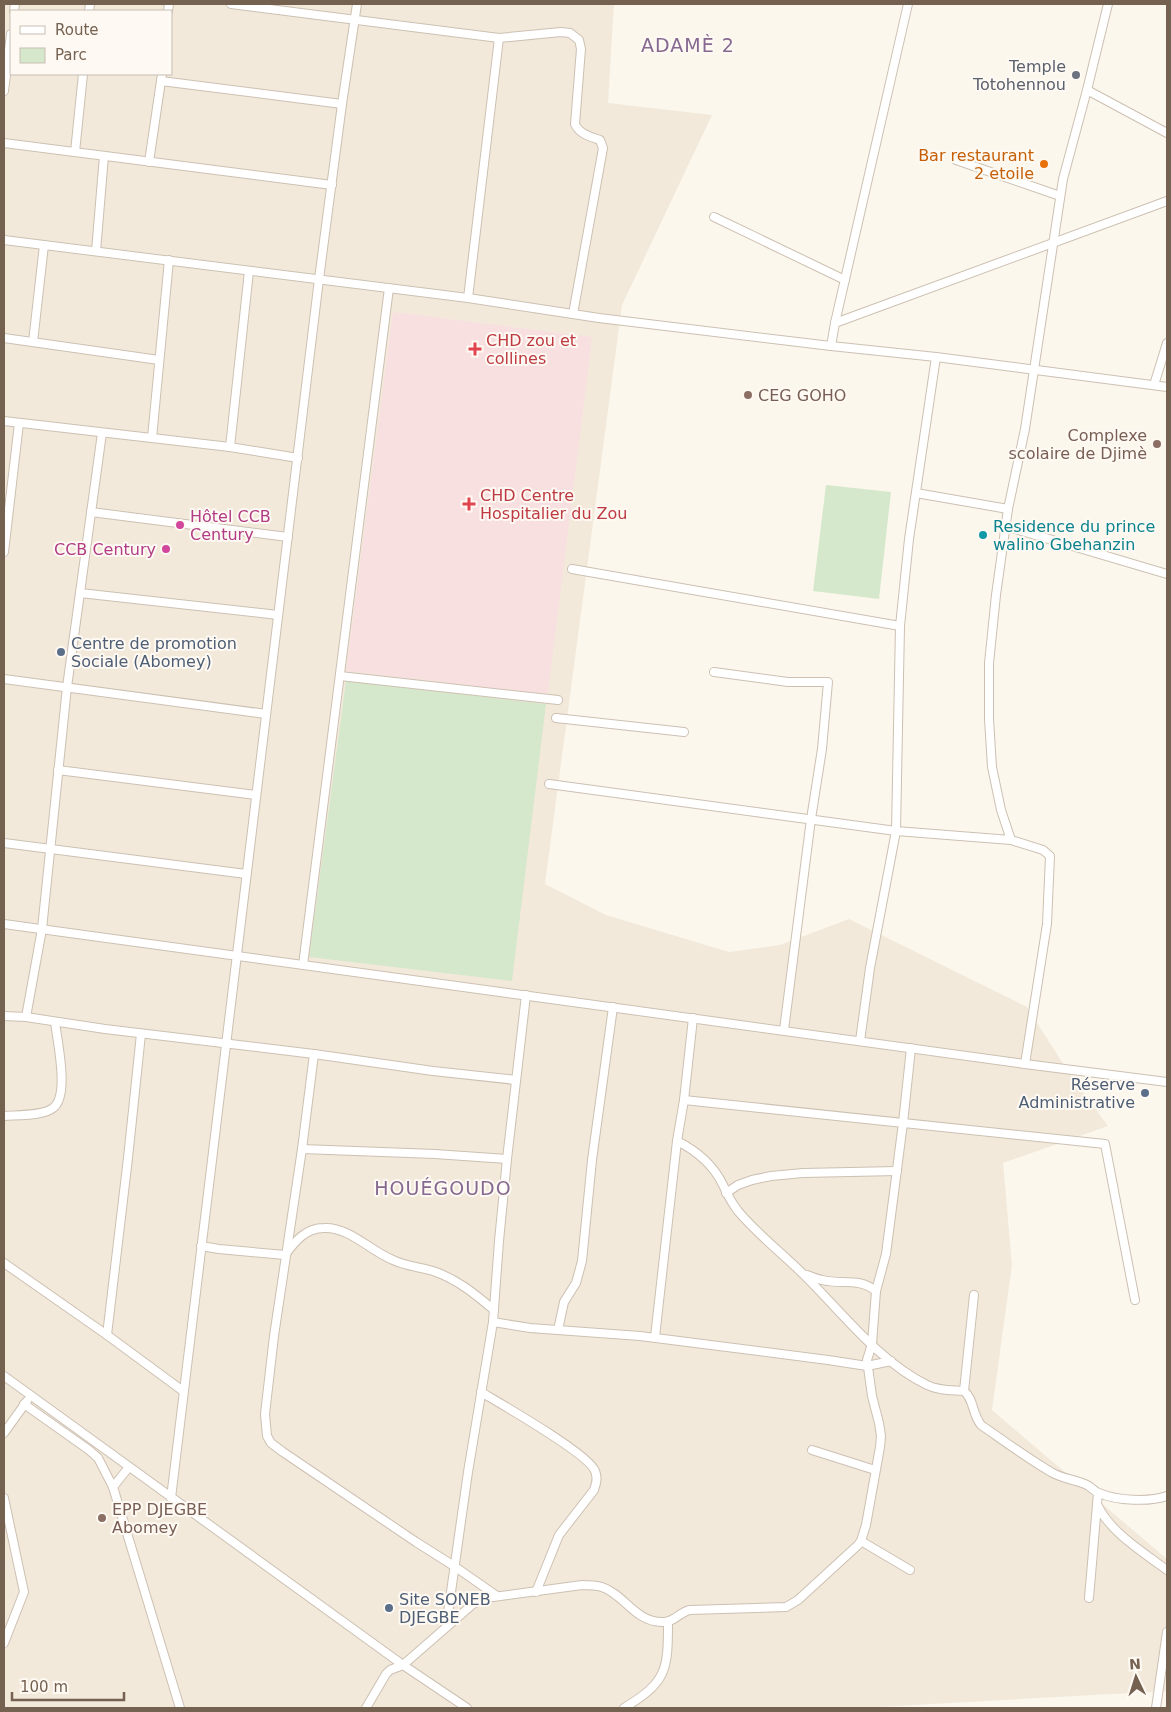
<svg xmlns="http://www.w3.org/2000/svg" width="1171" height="1712" viewBox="0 0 1171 1712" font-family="'DejaVu Sans',sans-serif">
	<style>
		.residential { fill: #f2e9db; fill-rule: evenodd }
		.medical { fill: #f8e0e1 }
		.green { fill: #d5e8cb }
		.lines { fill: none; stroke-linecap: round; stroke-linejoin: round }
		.minor-casing { stroke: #cdc0b2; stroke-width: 10 }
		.minor { stroke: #fff; stroke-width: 8 }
		.worship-dot { fill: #6b7280; stroke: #fefaf3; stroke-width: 2 }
		.food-dot { fill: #e8710a; stroke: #fefaf3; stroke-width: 2 }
		.health-dot { fill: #e0444e; stroke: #fefaf3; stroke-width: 2 }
		.education-dot { fill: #8d6e63; stroke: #fefaf3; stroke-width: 2 }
		.hotel-dot { fill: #d1479c; stroke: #fefaf3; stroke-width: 2 }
		.culture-dot { fill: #0f9aa8; stroke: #fefaf3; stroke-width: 2 }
		.service-dot { fill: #5c6f8a; stroke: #fefaf3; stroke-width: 2 }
		.labels { text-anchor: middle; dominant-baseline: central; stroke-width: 4; stroke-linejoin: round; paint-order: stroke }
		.worship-label { font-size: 16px; fill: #5b616d; stroke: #fefaf3; text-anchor: end }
		.food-label { font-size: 16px; fill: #c56008; stroke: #fefaf3; text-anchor: end }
		.health-label { font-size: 16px; fill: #be3a42; stroke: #fefaf3; text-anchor: start }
		.education-label { font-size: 16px; fill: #785e54; stroke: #fefaf3; text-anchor: start }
		.hotel-label { font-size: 16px; fill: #b23c85; stroke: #fefaf3; text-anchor: start }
		.culture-label { font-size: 16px; fill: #0d838f; stroke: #fefaf3; text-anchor: start }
		.service-label { font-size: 16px; fill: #4e5e75; stroke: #fefaf3; text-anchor: start }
		.quarter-label { font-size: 19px; letter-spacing: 1px; fill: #866990; stroke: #fefaf3 }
	</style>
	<rect width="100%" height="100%" fill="#fbf7ec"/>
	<!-- residential -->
	<path class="residential" d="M 4,4 L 614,4 L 608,103 L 712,115 L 622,305 L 545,884 L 606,915 L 729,952 L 780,945 L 849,919 L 1027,1007 L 1069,1073 L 1108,1126 L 1003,1163 L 1012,1265 L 992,1410 L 1167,1559 L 1167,1691 L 860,1708 L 4,1708 ZM 11,11 L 171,11 L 171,74 L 11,74 Z"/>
	<!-- medical -->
	<polygon class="medical" points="393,312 592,337 548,694 346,671"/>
	<!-- green -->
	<g class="green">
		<polygon points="826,485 891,492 879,599 813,591"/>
		<polygon points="346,681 546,704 512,981 309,957"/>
	</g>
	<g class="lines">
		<!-- minor casing -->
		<g class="minor-casing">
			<g id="minor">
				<path d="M 231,4 L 499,38 L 561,32 L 570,33 L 579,40 L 581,49 L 575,124 C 579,134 591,137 600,140 L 603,148 L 573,314"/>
				<polyline points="14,11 15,4"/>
				<polyline points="89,11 90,4"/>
				<polyline points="168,11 169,4"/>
				<polyline points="161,81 342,104"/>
				<polyline points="1087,90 1167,133"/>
				<polyline points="4,91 11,34"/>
				<polyline points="4,143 332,185"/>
				<polyline points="75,152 83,74"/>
				<polyline points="956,160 1060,196"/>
				<polyline points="149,162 162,74"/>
				<polyline points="714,217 845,280"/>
				<polyline points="4,240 468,298 599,318 831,346 936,357 1167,387"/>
				<polyline points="96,251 104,156"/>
				<polyline points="468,298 499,38"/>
				<polyline points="835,323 1167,201"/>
				<polyline points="4,338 159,360"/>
				<polyline points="33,342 44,245"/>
				<polyline points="831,346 835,323 908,4"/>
				<polyline points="936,357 909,539 900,626 896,831 1011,840 1043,850 1050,856 1047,924 1025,1064"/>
				<polyline points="1154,385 1167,343"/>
				<polyline points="4,421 230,447 298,458"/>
				<polyline points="152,438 169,260"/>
				<polyline points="230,447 249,271"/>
				<polyline points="916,493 1008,509"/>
				<polyline points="91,512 288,537"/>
				<polyline points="1005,526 1167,574"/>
				<polyline points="4,552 19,423"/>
				<polyline points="572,569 900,626"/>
				<polyline points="80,593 278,615"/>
				<polyline points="714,672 788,682 828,682 822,749 811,819 784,1030"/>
				<polyline points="340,676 558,700"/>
				<polyline points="4,679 266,714"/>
				<polyline points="556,718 684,732"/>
				<polyline points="58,770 256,795"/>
				<polyline points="549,784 896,831 870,968 860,1041"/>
				<polyline points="1011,840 1001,810 992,767 989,719 989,663 996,595 1008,509 1025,429 1063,179 1087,90 1108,4"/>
				<polyline points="4,843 246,874"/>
				<polyline points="4,924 1025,1064 1167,1082"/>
				<polyline points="303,965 389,288"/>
				<polyline points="4,1016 26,1017 105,1029 314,1054 433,1071 516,1080"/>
				<polyline points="26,1017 42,929 67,687 102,433"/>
				<polyline points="314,1054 302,1149 274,1336 265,1414 267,1436 271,1443 283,1452 416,1542 454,1566 497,1596"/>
				<polyline points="684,1100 1105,1144 1135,1300"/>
				<path d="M 4,1116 C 17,1115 43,1116 53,1108 C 70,1096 57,1040 55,1022"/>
				<path d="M 677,1141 C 697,1151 713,1164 723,1185 C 727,1194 731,1202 738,1211 C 757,1234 782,1253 803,1274 C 841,1311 878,1361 927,1385 C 939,1391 952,1390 964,1391 C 974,1399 972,1414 981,1425 C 1004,1441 1027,1458 1051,1472 C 1062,1479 1075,1479 1087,1485 C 1091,1487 1095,1492 1099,1493 C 1117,1501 1150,1502 1167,1496"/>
				<polyline points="302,1149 435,1154 507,1159"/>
				<polyline points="726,1193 738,1185 752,1180 771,1176 803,1173 897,1171"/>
				<path d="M 201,1246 L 219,1249 L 285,1255 C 295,1241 306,1228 324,1228 C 350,1227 370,1251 393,1260 C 405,1266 420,1267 433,1271 C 457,1279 475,1294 494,1310"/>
				<polyline points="4,1263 107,1335 183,1391"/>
				<path d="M 807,1275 C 812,1277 817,1279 822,1280 C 842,1285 858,1277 876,1291"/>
				<polyline points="493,1322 530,1328 640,1336 828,1360 867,1366 891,1361"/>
				<polyline points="558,1330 564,1302 576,1283 582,1261 592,1160 613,1007"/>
				<polyline points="107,1335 128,1158 141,1034"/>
				<polyline points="655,1337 677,1141 684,1100 693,1018"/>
				<polyline points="4,1376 403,1665 467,1708"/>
				<polyline points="964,1391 974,1295"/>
				<path d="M 481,1392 C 501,1404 589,1454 595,1471 C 598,1478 596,1484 594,1490 L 559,1535 L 536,1592"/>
				<polyline points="24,1404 89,1450 98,1458 113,1487 180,1708"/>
				<polyline points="4,1433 27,1401"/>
				<polyline points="812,1450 875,1470"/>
				<polyline points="113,1487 129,1467"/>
				<polyline points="4,1498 24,1592 4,1643"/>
				<polyline points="171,1498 319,279 342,104 357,4"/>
				<path d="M 1098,1506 C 1110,1532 1144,1553 1167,1570"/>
				<polyline points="861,1541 910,1570"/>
				<polyline points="1089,1598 1098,1493"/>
				<polyline points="446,1627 468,1472 493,1322 499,1241 507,1159 526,995"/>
				<path d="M 366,1708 L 386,1674 L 390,1670 L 403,1665 L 473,1604 L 486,1598 L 582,1585 C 589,1585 595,1585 602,1587 C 625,1595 635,1622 662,1622 C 674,1623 679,1612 690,1610 L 786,1607 L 798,1600 L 858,1545 L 861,1541 L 866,1525 L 880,1447 L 881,1436 L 879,1423 L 872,1396 L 867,1360 L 872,1344 L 876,1291 L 886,1254 L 903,1123 L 911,1048"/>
				<path d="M 624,1708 C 667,1682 668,1670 668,1622"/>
				<polyline points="1156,1708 1167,1632"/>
			</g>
		</g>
		<!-- minor -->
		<use href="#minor" class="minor"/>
	</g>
	<!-- markers -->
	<circle class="worship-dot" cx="1076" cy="75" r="5"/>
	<circle class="food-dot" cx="1044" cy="164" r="5"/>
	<g class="health-dot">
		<path d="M472.5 341.5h5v5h5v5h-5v5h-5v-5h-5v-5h5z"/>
		<path d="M466.5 496.5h5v5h5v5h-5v5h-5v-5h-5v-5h5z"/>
	</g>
	<g class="education-dot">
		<circle cx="748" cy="395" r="5"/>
		<circle cx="1157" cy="444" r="5"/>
		<circle cx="102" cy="1518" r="5"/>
	</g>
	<g class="hotel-dot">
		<circle cx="180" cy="525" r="5"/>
		<circle cx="166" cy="549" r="5"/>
	</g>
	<circle class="culture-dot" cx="983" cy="535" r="5"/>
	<g class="service-dot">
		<circle cx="61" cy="652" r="5"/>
		<circle cx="1145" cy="1093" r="5"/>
		<circle cx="389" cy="1608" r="5"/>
	</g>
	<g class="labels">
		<!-- worship labels -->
		<g class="worship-label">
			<text x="1066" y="66">Temple<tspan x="1066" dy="18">Totohennou</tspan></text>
		</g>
		<!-- food labels -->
		<g class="food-label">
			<text x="1034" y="155">Bar restaurant<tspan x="1034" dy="18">2 etoile</tspan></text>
		</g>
		<!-- health labels -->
		<g class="health-label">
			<text x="486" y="340">CHD zou et<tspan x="486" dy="18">collines</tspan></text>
			<text x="480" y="495">CHD Centre<tspan x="480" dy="18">Hospitalier du Zou</tspan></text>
		</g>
		<!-- education labels -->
		<g class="education-label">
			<text x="758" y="395">CEG GOHO</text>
			<text x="1147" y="435" text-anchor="end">Complexe<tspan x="1147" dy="18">scolaire de Djimè</tspan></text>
			<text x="112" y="1509">EPP DJEGBE<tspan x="112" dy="18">Abomey</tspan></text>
		</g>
		<!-- hotel labels -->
		<g class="hotel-label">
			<text x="190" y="516">Hôtel CCB<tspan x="190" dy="18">Century</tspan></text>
			<text x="156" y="549" text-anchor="end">CCB Century</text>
		</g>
		<!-- culture labels -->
		<g class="culture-label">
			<text x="993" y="526">Residence du prince<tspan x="993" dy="18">walino Gbehanzin</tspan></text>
		</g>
		<!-- service labels -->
		<g class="service-label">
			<text x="71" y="643">Centre de promotion<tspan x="71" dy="18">Sociale (Abomey)</tspan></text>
			<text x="1135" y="1084" text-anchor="end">Réserve<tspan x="1135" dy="18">Administrative</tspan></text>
			<text x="399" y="1599">Site SONEB<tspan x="399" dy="18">DJEGBE</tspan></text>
		</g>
		<!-- quarter labels -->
		<g class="quarter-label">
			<text x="688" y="45">ADAMÈ 2</text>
			<text x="443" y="1188">HOUÉGOUDO</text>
		</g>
	</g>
	<!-- border -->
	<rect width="1171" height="1712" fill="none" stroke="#756150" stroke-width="10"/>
	<!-- legend -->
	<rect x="10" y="10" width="162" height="65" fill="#fefaf3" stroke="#c7bdb2"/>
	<rect x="20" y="26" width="25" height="8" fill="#ffffff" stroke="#c7bdb2"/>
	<text x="55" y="35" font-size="15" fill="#756150">Route</text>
	<rect x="20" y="48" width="25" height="15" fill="#d5e8cb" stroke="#c7bdb2"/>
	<text x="55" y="60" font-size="15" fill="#756150">Parc</text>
	<!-- north arrow -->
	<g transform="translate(1136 1677) rotate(356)" stroke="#fefaf3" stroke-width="4" paint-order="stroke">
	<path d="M0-4L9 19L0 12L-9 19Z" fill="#756150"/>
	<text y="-8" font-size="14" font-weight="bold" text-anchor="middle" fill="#756150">N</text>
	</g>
	<!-- scale -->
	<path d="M12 1692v8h112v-8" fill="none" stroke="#756150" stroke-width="2.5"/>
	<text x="20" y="1692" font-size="15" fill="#756150" stroke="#fefaf3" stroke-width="4" paint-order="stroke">100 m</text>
</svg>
